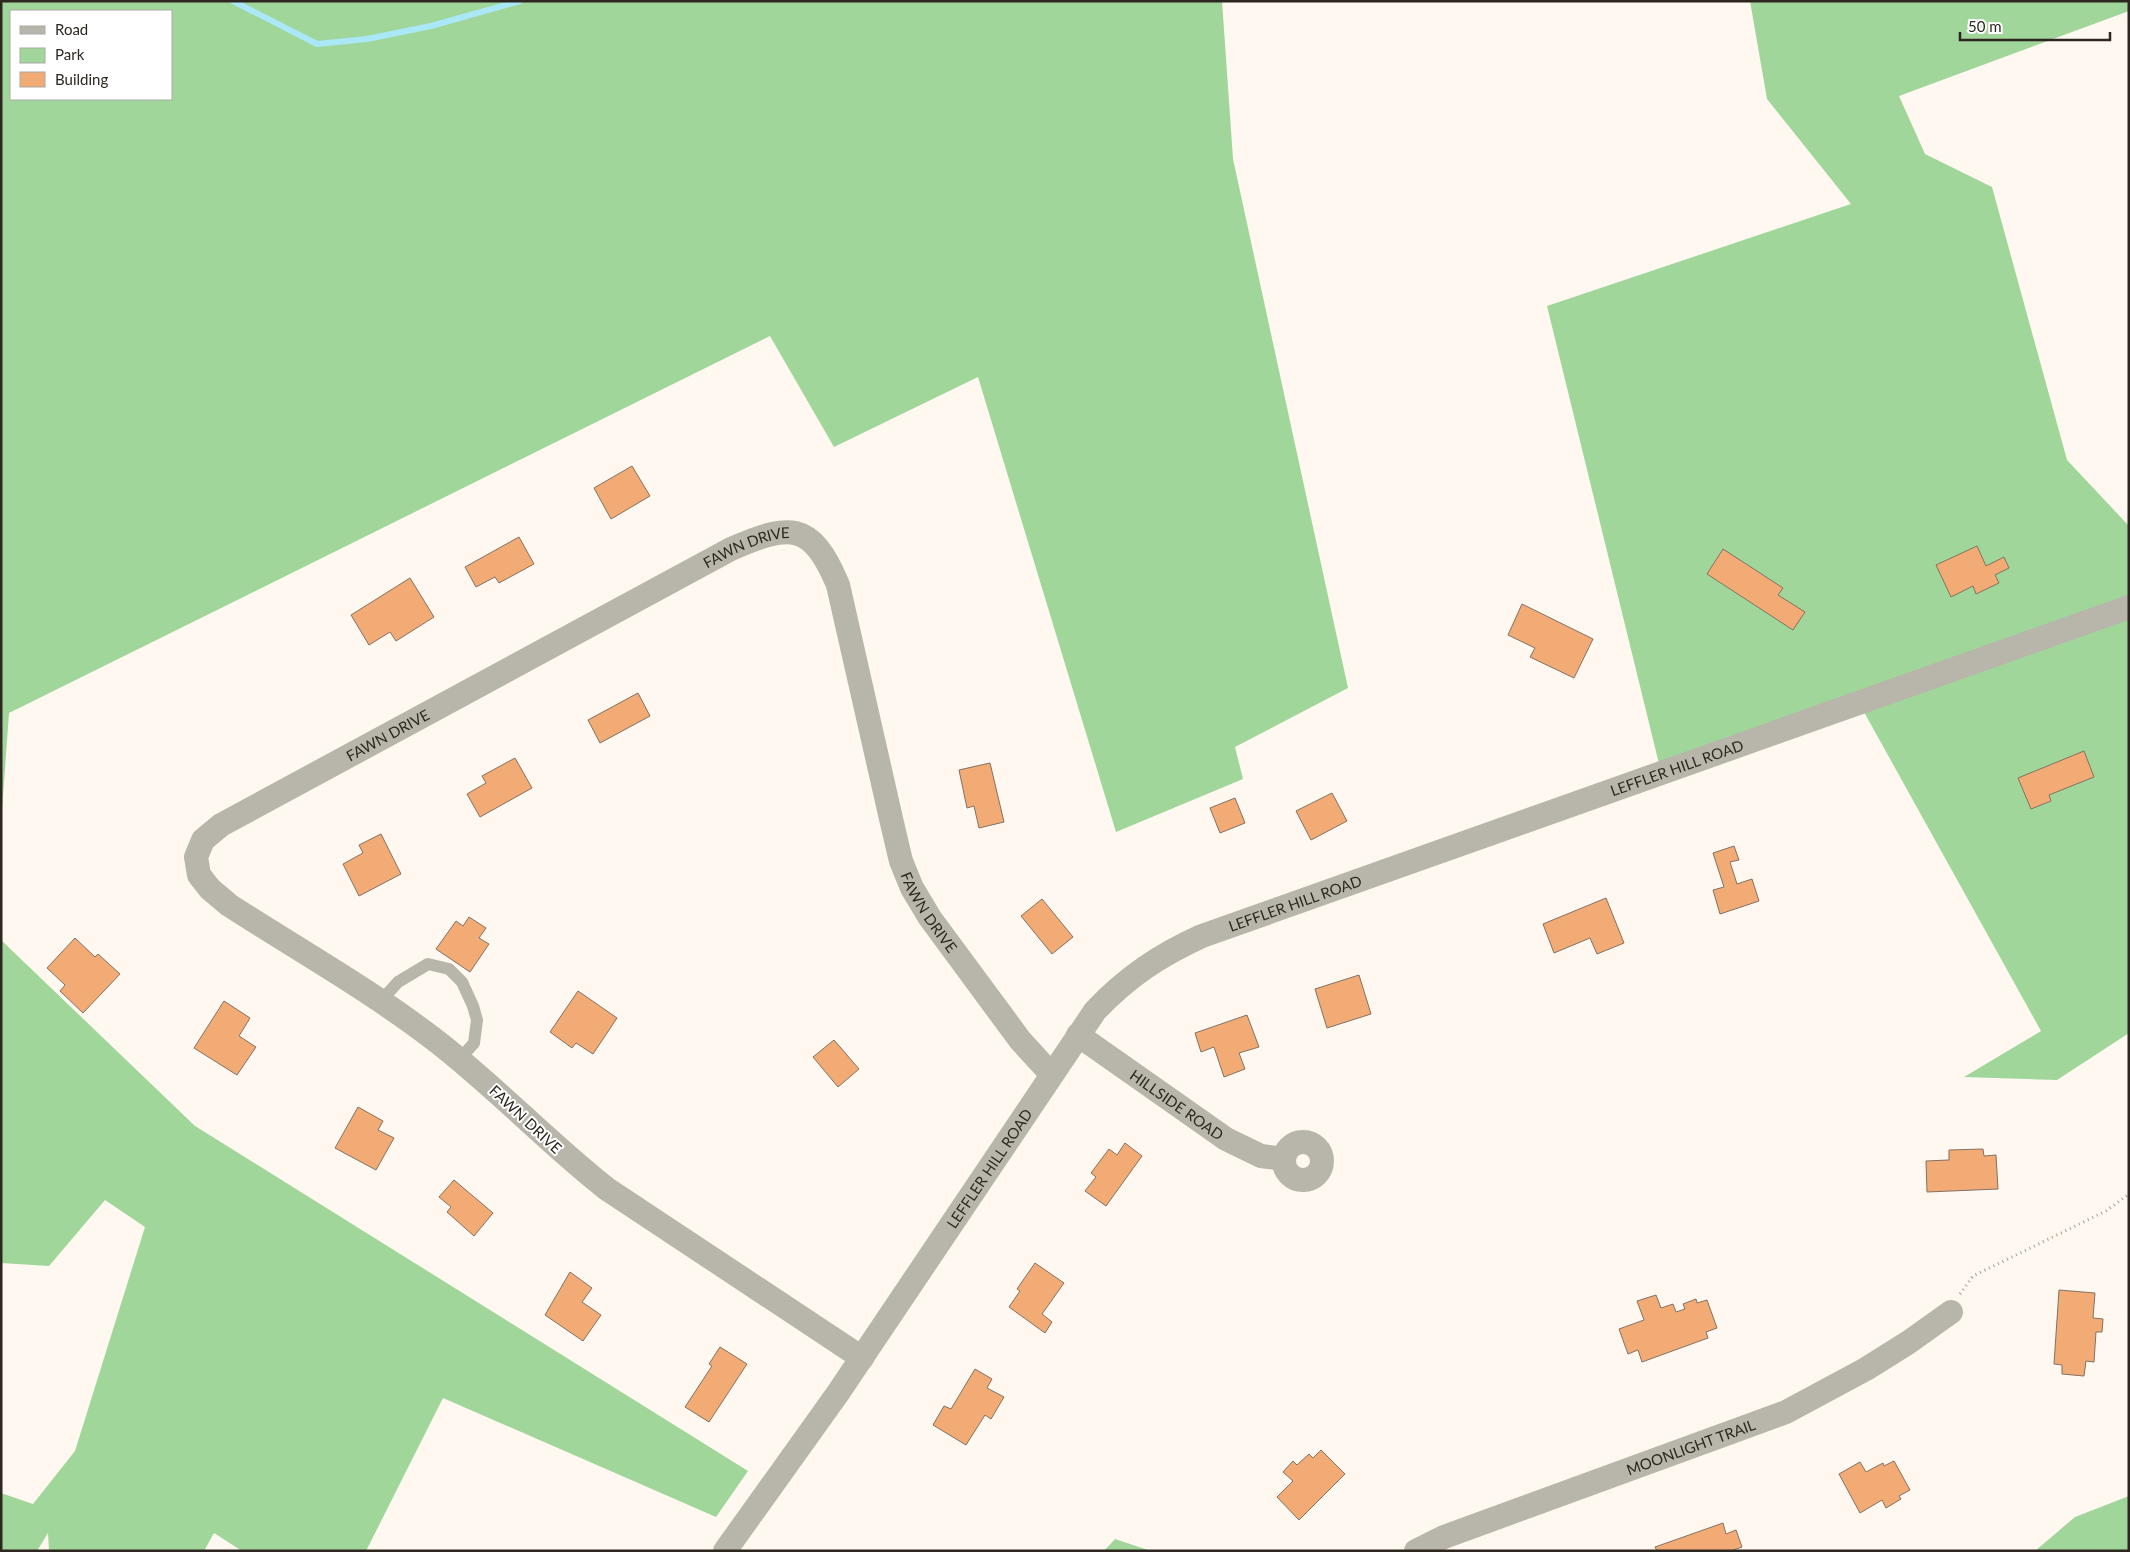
<svg xmlns="http://www.w3.org/2000/svg" width="2130" height="1552" viewBox="0 0 2130 1552" font-family="Lato,sans-serif">
	<style>
		.green { fill: #a0d69a; fill-rule: evenodd }
		.lines { fill: none; stroke-linecap: round; stroke-linejoin: round }
		.stream { stroke: #aae7f7; stroke-width: 6 }
		.building { fill: #f3ab75; stroke: #837164 }
		.path { stroke: #a59f97; stroke-width: 3; stroke-dasharray: 1 4; stroke-linecap: butt }
		.lane { stroke: #b8b5ab; stroke-width: 12 }
		.street { stroke: #b8b5ab; stroke-width: 24 }
		.labels { text-anchor: middle; dominant-baseline: central; stroke-width: 4; stroke-linejoin: round; paint-order: stroke }
		.street-label { font-size: 15px; fill: #2d2720; stroke: #fff }
	</style>
	<rect width="100%" height="100%" fill="#fef8f0"/>
	<!-- green -->
	<g class="green">
		<path d="M 1,1 L 1222,1 L 1233,159 L 1348,688 L 1235,747 L 1243,779 L 1116,832 L 978,377 L 834,447 L 770,336 L 9,713 L 1,824 ZM 11,11 L 171,11 L 171,99 L 11,99 Z"/>
		<polygon points="1750,1 2129,1 2129,11 1899,96 1925,154 1992,187 2067,460 2129,526 2129,1033 2057,1080 1964,1077 2041,1031 1859,703 1661,772 1547,306 1851,204 1767,99"/>
		<polygon points="1,940 195,1126 748,1471 716,1517 443,1398 366,1551 242,1551 214,1533 204,1551 49,1551 48,1533 37,1551 1,1551 1,1493 33,1504 75,1451 145,1227 105,1200 49,1266 1,1263"/>
		<polygon points="2129,1496 2129,1551 2035,1551 2075,1517"/>
		<polygon points="1115,1539 1151,1551 1104,1551"/>
	</g>
	<g class="lines">
		<!-- stream -->
		<polyline class="stream" points="233,1 317,44 367,39 431,26 520,1"/>
	</g>
	<!-- building -->
	<g class="building">
		<polygon points="632,466 650,496 611,519 594,488"/>
		<polygon points="519,537 534,564 499,583 495,577 476,587 465,567"/>
		<polygon points="1977,546 1986,566 2004,557 2009,568 1995,575 1999,583 1976,594 1973,586 1951,597 1936,565"/>
		<polygon points="1723,549 1783,588 1778,595 1805,612 1793,630 1707,574"/>
		<polygon points="410,578 434,617 396,641 390,632 369,645 351,615"/>
		<polygon points="1522,604 1593,639 1574,678 1530,657 1535,648 1508,635"/>
		<polygon points="638,693 650,716 600,743 588,720"/>
		<polygon points="2084,751 2094,777 2049,795 2051,801 2031,809 2018,778"/>
		<polygon points="515,758 532,788 480,817 467,794 486,783 482,776"/>
		<polygon points="990,763 1004,822 979,828 974,806 967,808 959,770"/>
		<polygon points="1332,793 1347,821 1311,840 1296,811"/>
		<polygon points="1235,798 1245,823 1220,833 1210,808"/>
		<polygon points="381,834 401,874 359,896 343,864 363,853 359,845"/>
		<polygon points="1734,846 1739,860 1730,862 1737,884 1752,879 1759,901 1720,914 1713,890 1724,887 1713,853"/>
		<polygon points="1606,898 1624,943 1597,954 1590,938 1554,953 1543,924"/>
		<polygon points="1042,899 1073,937 1052,954 1021,916"/>
		<polygon points="469,917 486,928 479,938 489,944 470,972 436,949 456,921 463,926"/>
		<polygon points="75,938 95,957 98,954 120,974 83,1013 60,991 65,985 47,968"/>
		<polygon points="1359,975 1371,1014 1327,1028 1315,989"/>
		<polygon points="578,991 617,1018 593,1054 576,1043 572,1048 550,1032"/>
		<polygon points="224,1001 250,1018 239,1036 256,1047 237,1075 194,1048"/>
		<polygon points="1247,1015 1259,1047 1239,1053 1245,1069 1224,1077 1214,1047 1201,1052 1195,1033"/>
		<polygon points="834,1040 859,1069 838,1087 813,1057"/>
		<polygon points="358,1107 383,1121 378,1130 394,1138 376,1170 335,1148"/>
		<polygon points="1125,1143 1142,1156 1106,1206 1085,1191 1096,1177 1091,1173 1109,1149 1117,1155"/>
		<polygon points="1983,1149 1984,1156 1996,1155 1998,1189 1927,1192 1926,1161 1949,1160 1949,1150"/>
		<polygon points="454,1180 493,1213 474,1236 447,1212 451,1207 439,1197"/>
		<polygon points="1035,1263 1064,1283 1042,1314 1052,1322 1045,1333 1009,1307 1020,1291 1017,1289"/>
		<polygon points="570,1272 592,1288 582,1302 601,1315 583,1341 545,1315"/>
		<polygon points="2059,1290 2095,1293 2093,1318 2103,1319 2102,1332 2096,1332 2094,1362 2086,1361 2084,1376 2062,1374 2062,1365 2054,1364"/>
		<polygon points="1656,1295 1661,1308 1673,1304 1676,1312 1685,1309 1683,1304 1696,1299 1697,1303 1707,1300 1717,1328 1706,1332 1708,1338 1642,1362 1638,1350 1628,1354 1619,1329 1644,1320 1637,1301"/>
		<polygon points="720,1347 747,1364 709,1422 685,1407 712,1366 709,1364"/>
		<polygon points="975,1369 992,1379 987,1388 1004,1397 991,1419 985,1415 966,1445 933,1425 944,1406 951,1409"/>
		<polygon points="1321,1450 1345,1474 1299,1520 1277,1497 1293,1481 1283,1472 1293,1461 1297,1465 1309,1454 1313,1458"/>
		<polygon points="1894,1461 1910,1490 1899,1496 1901,1499 1886,1508 1882,1500 1860,1513 1839,1474 1860,1462 1866,1472 1883,1463 1884,1466"/>
		<polygon points="1723,1523 1726,1534 1736,1530 1742,1547 1731,1551 1657,1551 1655,1547"/>
	</g>
	<g class="lines">
		<!-- path -->
		<polyline class="path" points="1960,1294 1973,1276 2106,1211 2129,1194"/>
		<!-- lane -->
		<polyline class="lane" points="380,1002 398,982 428,964 449,969 462,982 473,1006 477,1020 474,1043 459,1060"/>
		<!-- street -->
		<g class="street">
			<path id="s1" d="M 1078,1035 L 1226,1139 L 1261,1156 L 1284,1159"/>
			<circle cx="1303" cy="1161" r="19"/>
			<path id="s2" d="M 862,1358 L 607,1189 C 547,1142 495,1086 435,1040 C 370,990 297,949 229,905 L 210,889 L 199,875 L 196,857 L 203,840 L 221,825 L 731,549 C 789,524 811,520 838,585 L 892,823 L 901,861 L 912,888 L 930,918 L 1020,1040 L 1051,1074"/>
			<path id="s3" d="M 725,1551 L 838,1393 L 1095,1011 C 1127,977 1160,955 1202,936 L 2129,607"/>
			<path id="s4" d="M 1416,1551 L 1444,1537 L 1786,1412 L 1866,1369 L 1909,1342 L 1951,1312"/>
		</g>
	</g>
	<g class="labels">
		<!-- street labels -->
		<g class="street-label">
			<text stroke="none"><textPath href="#s2" startOffset="1478">FAWN DRIVE</textPath></text>
			<text stroke="none"><textPath href="#s2" startOffset="1072">FAWN DRIVE</textPath></text>
			<text stroke="none"><textPath href="#s3" startOffset="1290">LEFFLER HILL ROAD</textPath></text>
			<text stroke="none"><textPath href="#s3" startOffset="885">LEFFLER HILL ROAD</textPath></text>
			<text stroke="none"><textPath href="#s2" startOffset="1941">FAWN DRIVE</textPath></text>
			<text stroke="none"><textPath href="#s1" startOffset="121">HILLSIDE ROAD</textPath></text>
			<text transform="translate(526 1119) rotate(43)">FAWN DRIVE</text>
			<text stroke="none"><textPath href="#s3" startOffset="465">LEFFLER HILL ROAD</textPath></text>
			<text stroke="none"><textPath href="#s4" startOffset="294">MOONLIGHT TRAIL</textPath></text>
		</g>
	</g>
	<!-- border -->
	<rect width="2130" height="1552" fill="none" stroke="#2d2720" stroke-width="5"/>
	<!-- legend -->
	<rect x="10" y="10" width="162" height="90" fill="#ffffff" stroke="#aba9a6"/>
	<rect x="20" y="26" width="25" height="8" fill="#b8b5ab" stroke="#aba9a6"/>
	<text x="55" y="35" font-size="15" fill="#2d2720">Road</text>
	<rect x="20" y="48" width="25" height="15" fill="#a0d69a" stroke="#aba9a6"/>
	<text x="55" y="60" font-size="15" fill="#2d2720">Park</text>
	<rect x="20" y="72" width="25" height="15" fill="#f3ab75" stroke="#aba9a6"/>
	<text x="55" y="85" font-size="15" fill="#2d2720">Building</text>
	<!-- scale -->
	<path d="M1960 32v8h150v-8" fill="none" stroke="#2d2720" stroke-width="2.5"/>
	<text x="1968" y="32" font-size="15" fill="#2d2720" stroke="#ffffff" stroke-width="4" paint-order="stroke">50 m</text>
</svg>
